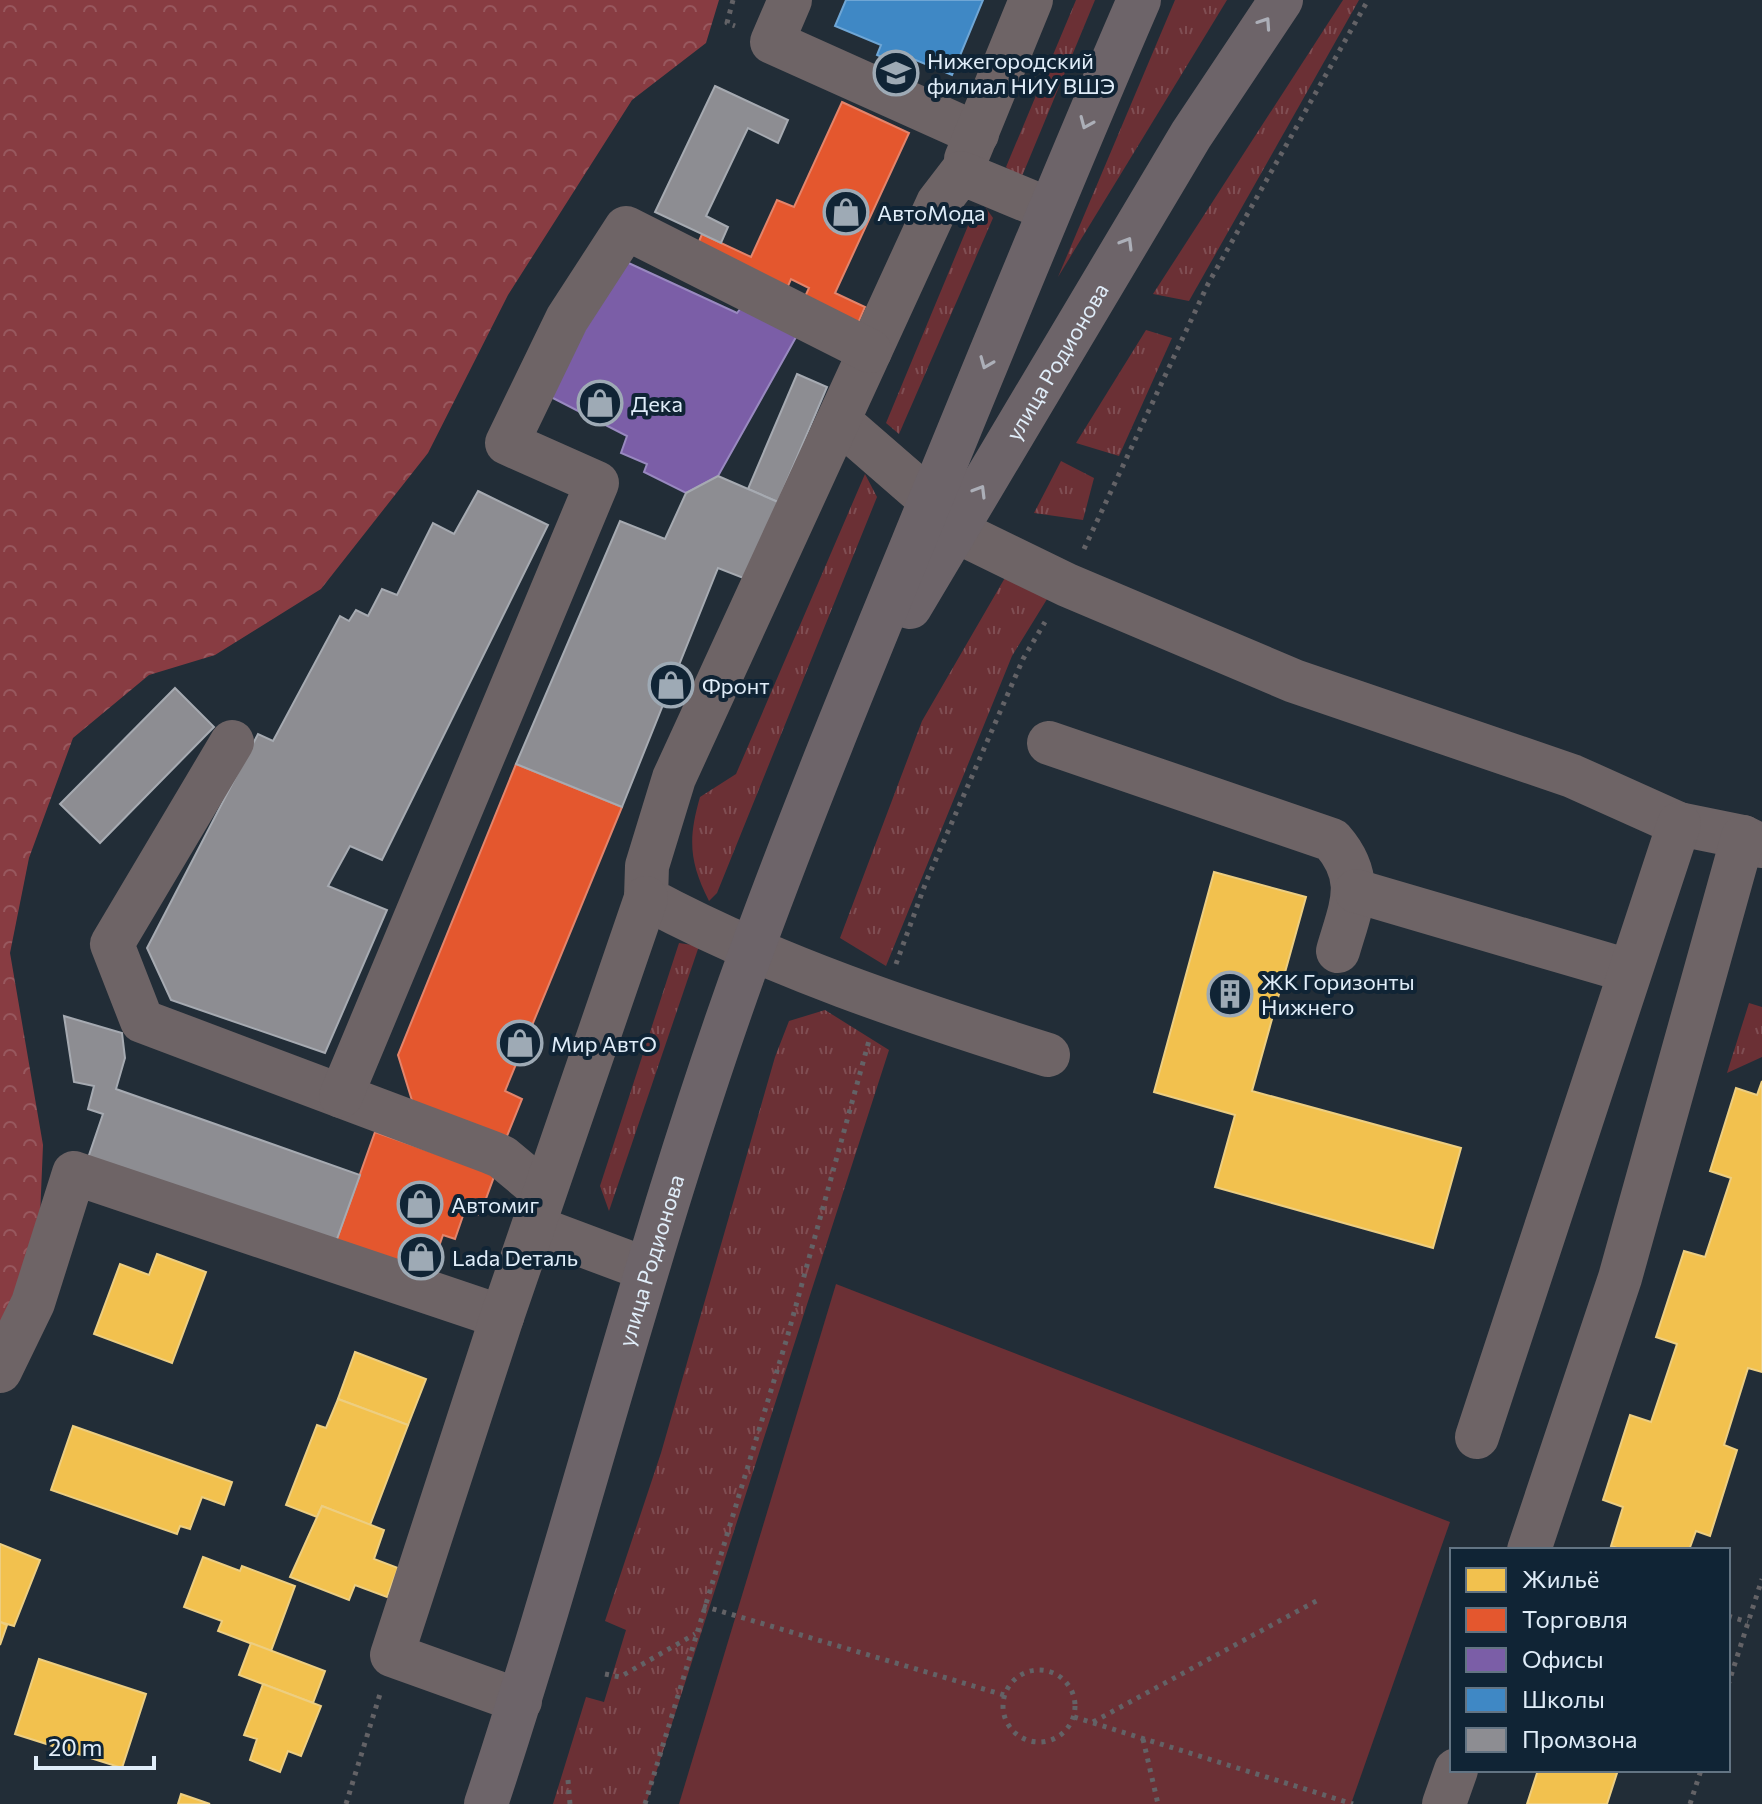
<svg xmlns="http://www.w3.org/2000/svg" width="1762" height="1804" viewBox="0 0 1762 1804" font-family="Commissioner,sans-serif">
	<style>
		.grass { fill: url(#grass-tufts) }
		.forest { fill: url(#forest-crowns) }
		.park { fill: #6b3035 }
		.homes { fill: #f2c14e; stroke: #edce81; stroke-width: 2 }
		.shops { fill: #e4572e; stroke: #e3846b; stroke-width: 2 }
		.offices { fill: #7b5ea7; stroke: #9989c0; stroke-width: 2 }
		.schools { fill: #3f88c5; stroke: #6fa6d5; stroke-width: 2 }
		.industry { fill: #8d8d92; stroke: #a6aab1; stroke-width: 2 }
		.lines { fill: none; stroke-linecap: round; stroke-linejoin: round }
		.path { stroke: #636266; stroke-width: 5; stroke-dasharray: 4 6; stroke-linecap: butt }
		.minor { stroke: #6e6466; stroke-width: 44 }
		.major { stroke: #6d6469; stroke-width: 44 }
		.oneway { stroke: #acafb8 }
		.labels { text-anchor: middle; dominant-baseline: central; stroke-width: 8; stroke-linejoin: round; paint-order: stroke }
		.poi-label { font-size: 22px; fill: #e0edf9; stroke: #102435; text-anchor: start }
		.street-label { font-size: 22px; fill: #e0edf9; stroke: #102435 }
	</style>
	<defs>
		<pattern id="grass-tufts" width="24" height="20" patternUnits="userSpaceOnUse" patternTransform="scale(2)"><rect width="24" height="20" fill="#6b3035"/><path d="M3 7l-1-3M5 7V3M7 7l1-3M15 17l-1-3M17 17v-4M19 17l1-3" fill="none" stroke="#804e53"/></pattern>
		<pattern id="forest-crowns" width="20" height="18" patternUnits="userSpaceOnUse" patternTransform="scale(2)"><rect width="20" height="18" fill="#883c42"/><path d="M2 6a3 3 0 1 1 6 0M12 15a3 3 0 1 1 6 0" fill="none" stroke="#98585e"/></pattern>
	</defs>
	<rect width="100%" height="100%" fill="#222d37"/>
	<!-- grass -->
	<g class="grass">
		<polygon points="1076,0 1095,0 1020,181 1006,167"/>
		<polygon points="1175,0 1227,0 1058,277"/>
		<polygon points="1343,0 1359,0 1189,301 1153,294"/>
		<polygon points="986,208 993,218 899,434 886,423 975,209"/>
		<polygon points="1146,330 1172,338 1119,456 1076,443"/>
		<polygon points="1061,461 1094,478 1083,520 1034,513"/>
		<path d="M 865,474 L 877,497 L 717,893 L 709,901 C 689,861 688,839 700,797 L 736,774 Z"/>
		<polygon points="1006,576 1052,591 1012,656 886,966 840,938 922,721"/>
		<polygon points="679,943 699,946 609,1211 600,1186"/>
		<polygon points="1749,1003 1762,1007 1762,1057 1727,1073"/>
		<polygon points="825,1010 889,1050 646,1804 553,1804 586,1697 604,1702 626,1630 605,1621 661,1453 775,1057 789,1021"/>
	</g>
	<!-- forest -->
	<polygon class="forest" points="0,0 719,0 706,43 632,100 508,295 428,453 321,589 215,655 149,675 73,738 29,858 10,953 43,1145 40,1217 0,1335"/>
	<!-- park -->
	<polygon class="park" points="836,1284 1450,1522 1351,1804 679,1804"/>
	<!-- homes -->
	<g class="homes">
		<polygon points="1214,872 1306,897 1252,1091 1461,1148 1433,1248 1215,1187 1235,1115 1154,1092"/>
		<polygon points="1762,1081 1762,1372 1748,1368 1724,1445 1737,1450 1710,1536 1696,1531 1689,1550 1623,1550 1611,1546 1623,1507 1603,1500 1630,1415 1651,1422 1677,1344 1656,1337 1684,1251 1705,1257 1731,1178 1710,1171 1736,1088 1757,1095"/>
		<polygon points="157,1254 206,1272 172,1363 94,1334 120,1264 149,1275"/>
		<polygon points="355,1352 426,1379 408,1425 338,1399"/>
		<polygon points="338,1399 408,1425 370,1525 322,1506 317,1517 286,1505 317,1425 326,1428"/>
		<polygon points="73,1426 232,1482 224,1505 202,1497 190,1529 180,1526 177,1534 51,1490"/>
		<polygon points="322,1506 384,1530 374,1559 398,1568 387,1597 355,1585 349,1600 290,1577"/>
		<polygon points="0,1544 40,1560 14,1626 0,1622"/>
		<polygon points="203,1557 240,1571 242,1566 295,1586 271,1651 218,1631 222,1621 184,1607"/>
		<polygon points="0,1622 7,1625 0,1645"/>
		<polygon points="251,1643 325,1671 313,1703 239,1675"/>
		<polygon points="39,1659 146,1694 122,1768 15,1734"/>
		<polygon points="263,1684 321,1706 301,1756 288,1751 280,1772 250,1760 257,1739 244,1735"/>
		<polygon points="1538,1770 1618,1770 1607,1804 1527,1804"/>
		<polygon points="181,1794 210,1804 178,1804"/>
	</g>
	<!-- shops -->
	<g class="shops">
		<polygon points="842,102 909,133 835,293 865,307 856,328 802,303 809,288 791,279 785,293 695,251 702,234 751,257 777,200 794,207"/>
		<polygon points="516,764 622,807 505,1091 522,1099 505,1141 414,1107 398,1055"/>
		<polygon points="375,1132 495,1174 480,1215 465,1210 455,1239 443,1235 426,1283 333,1250"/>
	</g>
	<!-- offices -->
	<polygon class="offices" points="622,260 737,313 751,295 800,330 718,476 686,493 644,472 647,464 621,453 627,436 549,396"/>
	<!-- schools -->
	<polygon class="schools" points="846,0 983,0 952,75 906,56 902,66 877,55 881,45 835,26"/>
	<!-- industry -->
	<g class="industry">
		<polygon points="715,86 788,120 778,143 748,128 706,216 728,227 721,243 655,212"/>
		<polygon points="797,374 827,387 778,502 748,489"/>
		<polygon points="718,476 778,502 746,579 718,568 622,807 516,764 620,521 665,539 686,493"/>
		<polygon points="478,491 548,525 382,860 350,846 328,886 387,910 325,1053 171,1000 147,948 258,734 273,741 340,616 349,621 356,610 368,616 382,589 397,595 433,523 454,534"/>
		<polygon points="175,688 214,727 100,843 60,804"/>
		<polygon points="64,1016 122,1033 125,1058 116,1089 360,1175 333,1250 86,1164 103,1114 88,1109 94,1086 74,1082"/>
	</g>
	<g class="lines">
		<!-- path -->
		<g class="path">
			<polyline points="733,0 727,23 735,26"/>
			<polyline points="1084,549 1208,284 1368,0"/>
			<polyline points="896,964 926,882 1023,659 1045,622"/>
			<polyline points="703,1606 1004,1695"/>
			<polyline points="1728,1616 1748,1622"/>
			<circle cx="1039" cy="1706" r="36"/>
			<polyline points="605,1674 620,1677 695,1634"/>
			<polyline points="1728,1685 1762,1579"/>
			<polyline points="1074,1717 1353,1804"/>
			<polyline points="1093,1722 1318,1600"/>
			<polyline points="1143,1739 1158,1804"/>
			<polyline points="568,1780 570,1804"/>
			<polyline points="346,1804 380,1694"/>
			<polyline points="645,1804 787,1338 870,1037"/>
			<polyline points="1690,1804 1701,1770"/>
		</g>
		<!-- minor -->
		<g class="minor">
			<polyline points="790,0 772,42 977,134"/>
			<polyline points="966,159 1031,0"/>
			<polyline points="839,421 930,500"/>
			<polyline points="956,531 1067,585 1294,681 1572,776 1679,824 1743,837 1762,846"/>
			<polyline points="232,742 112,944 142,1021 490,1152 502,1157 544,1192"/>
			<path d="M 1049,743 L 1332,840 C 1366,879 1351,906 1338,951"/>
			<polyline points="1356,891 1629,971"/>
			<path d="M 1048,1055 C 912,1012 772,966 646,898 L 647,866 L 674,778 L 938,203 L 961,173 L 1048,209"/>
			<polyline points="341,1096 597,483 507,443 567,319 626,228 870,351"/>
			<polyline points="534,1227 646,1269"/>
			<polyline points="0,1371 33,1303 74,1173 502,1317"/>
			<polyline points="1477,1437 1679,824"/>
			<polyline points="1529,1550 1620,1278 1743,837"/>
			<polyline points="520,1701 392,1655 502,1317 646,898"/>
			<polyline points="1444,1804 1456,1770"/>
		</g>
		<!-- major -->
		<g class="major">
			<path id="s1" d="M 910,607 L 1191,135 L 1281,0"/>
			<path id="s2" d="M 486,1804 C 580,1520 650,1228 753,947 C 803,811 858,677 913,543 C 987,362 1061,180 1139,0"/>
		</g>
	</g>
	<!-- one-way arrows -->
	<defs><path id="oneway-chevron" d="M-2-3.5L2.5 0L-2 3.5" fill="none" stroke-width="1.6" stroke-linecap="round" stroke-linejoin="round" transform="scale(2)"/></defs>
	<g class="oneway">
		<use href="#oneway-chevron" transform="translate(1265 23) rotate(-56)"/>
		<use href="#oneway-chevron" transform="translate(1086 123) rotate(113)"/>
		<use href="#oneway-chevron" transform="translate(1127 243) rotate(-59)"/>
		<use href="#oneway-chevron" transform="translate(986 363) rotate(112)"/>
		<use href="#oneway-chevron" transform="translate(980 491) rotate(-59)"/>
	</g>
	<!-- icons -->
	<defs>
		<g id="university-ring" transform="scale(2.3)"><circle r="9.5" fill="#102435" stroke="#9eaab5" stroke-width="1.5"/><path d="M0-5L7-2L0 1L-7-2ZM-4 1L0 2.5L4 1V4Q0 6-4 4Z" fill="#9eaab5"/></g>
		<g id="shop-ring" transform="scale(2.3)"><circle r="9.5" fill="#102435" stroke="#9eaab5" stroke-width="1.5"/><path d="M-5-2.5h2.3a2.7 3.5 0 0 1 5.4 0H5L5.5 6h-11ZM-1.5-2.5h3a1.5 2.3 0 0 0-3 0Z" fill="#9eaab5"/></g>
		<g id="building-ring" transform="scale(2.3)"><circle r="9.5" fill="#102435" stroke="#9eaab5" stroke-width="1.5"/><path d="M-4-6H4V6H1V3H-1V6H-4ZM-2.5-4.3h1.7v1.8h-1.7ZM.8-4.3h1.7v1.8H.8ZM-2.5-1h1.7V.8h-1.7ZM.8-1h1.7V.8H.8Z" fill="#9eaab5"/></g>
	</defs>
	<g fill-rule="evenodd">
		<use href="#university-ring" x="896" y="73"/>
		<use href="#shop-ring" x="846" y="212"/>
		<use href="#shop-ring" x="600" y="403"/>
		<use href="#shop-ring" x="671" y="685"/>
		<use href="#building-ring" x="1230" y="994"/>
		<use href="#shop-ring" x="520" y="1043"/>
		<use href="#shop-ring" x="420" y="1204"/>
		<use href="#shop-ring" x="421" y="1257"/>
	</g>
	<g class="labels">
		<!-- poi labels -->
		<g class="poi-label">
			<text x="927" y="60">Нижегородский<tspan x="927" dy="25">филиал НИУ ВШЭ</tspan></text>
			<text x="877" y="212">АвтоМода</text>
			<text x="631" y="403">Дека</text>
			<text x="702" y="685">Фронт</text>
			<text x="1261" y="981">ЖК Горизонты<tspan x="1261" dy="25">Нижнего</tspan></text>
			<text x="551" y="1043">Мир АвтО</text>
			<text x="451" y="1204">Автомиг</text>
			<text x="452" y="1257">Lada Dеталь</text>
		</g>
		<!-- street labels -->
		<g class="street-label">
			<text stroke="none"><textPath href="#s1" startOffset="286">улица Родионова</textPath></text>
			<text stroke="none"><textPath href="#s2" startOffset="568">улица Родионова</textPath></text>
		</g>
	</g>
	<!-- legend -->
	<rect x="1450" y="1548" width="280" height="224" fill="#102435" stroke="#637483" stroke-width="2"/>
	<rect x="1466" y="1568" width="40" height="24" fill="#f2c14e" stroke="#637483" stroke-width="2"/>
	<text x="1522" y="1588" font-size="24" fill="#e0edf9">Жильё</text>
	<rect x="1466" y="1608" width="40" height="24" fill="#e4572e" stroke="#637483" stroke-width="2"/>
	<text x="1522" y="1628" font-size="24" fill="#e0edf9">Торговля</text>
	<rect x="1466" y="1648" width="40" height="24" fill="#7b5ea7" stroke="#637483" stroke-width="2"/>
	<text x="1522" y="1668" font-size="24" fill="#e0edf9">Офисы</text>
	<rect x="1466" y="1688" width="40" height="24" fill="#3f88c5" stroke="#637483" stroke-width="2"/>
	<text x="1522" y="1708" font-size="24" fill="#e0edf9">Школы</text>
	<rect x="1466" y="1728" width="40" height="24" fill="#8d8d92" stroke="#637483" stroke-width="2"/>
	<text x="1522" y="1748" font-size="24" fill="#e0edf9">Промзона</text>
	<!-- scale -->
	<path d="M36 1756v12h118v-12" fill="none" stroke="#e0edf9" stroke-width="4"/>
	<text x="48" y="1756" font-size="24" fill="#e0edf9" stroke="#102435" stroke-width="6" paint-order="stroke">20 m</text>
</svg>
